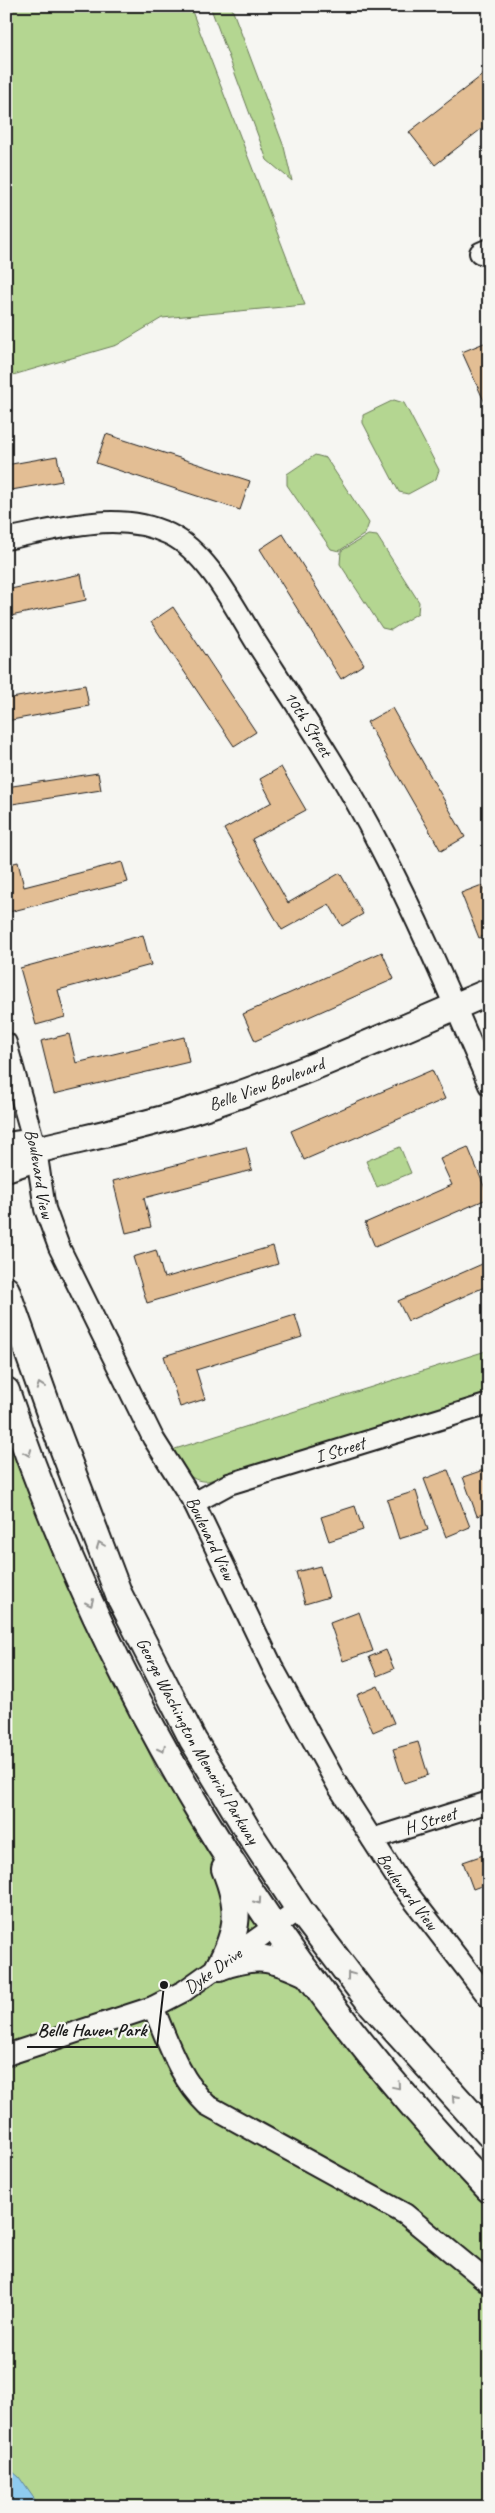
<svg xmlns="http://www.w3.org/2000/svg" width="495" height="2513" viewBox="0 0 495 2513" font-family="Caveat,sans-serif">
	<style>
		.green { fill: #b4d691; stroke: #687956 }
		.water { fill: #8fcbef; stroke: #61859b }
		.building { fill: #e3be94; stroke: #1c1c1c }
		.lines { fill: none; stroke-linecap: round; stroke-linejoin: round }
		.minor-casing { stroke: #1c1c1c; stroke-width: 24 }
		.major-casing { stroke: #1c1c1c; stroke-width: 30 }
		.minor { stroke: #f6f6f2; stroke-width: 20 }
		.major { stroke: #f6f6f2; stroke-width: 26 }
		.oneway { stroke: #949492 }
		.labels { text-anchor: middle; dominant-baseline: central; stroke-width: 4.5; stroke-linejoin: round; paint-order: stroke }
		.street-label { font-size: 18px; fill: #1c1c1c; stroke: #f6f6f2 }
		.leader { fill: none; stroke: #1c1c1c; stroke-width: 2 }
		.callout-dot { fill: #1c1c1c; stroke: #f6f6f2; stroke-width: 2 }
		.callout-label { font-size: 19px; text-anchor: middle; font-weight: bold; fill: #1c1c1c; stroke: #f6f6f2; stroke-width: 4.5; stroke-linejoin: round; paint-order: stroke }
	</style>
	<rect width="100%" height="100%" fill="#f6f6f2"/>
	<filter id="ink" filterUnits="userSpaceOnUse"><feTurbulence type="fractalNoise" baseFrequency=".02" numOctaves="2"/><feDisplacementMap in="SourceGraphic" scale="10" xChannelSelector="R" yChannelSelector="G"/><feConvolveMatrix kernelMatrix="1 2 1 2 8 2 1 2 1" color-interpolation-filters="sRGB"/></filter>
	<g filter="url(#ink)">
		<!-- green -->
		<g class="green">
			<polygon points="6,6 190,6 305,305 162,318 117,345 6,377"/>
			<polygon points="210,6 231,6 284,147 292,181 267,160"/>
			<polygon points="394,400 404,403 439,470 436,479 408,494 399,492 363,423 363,415"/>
			<polygon points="315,455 326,458 369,523 365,534 339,551 331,549 287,485 287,474"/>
			<polygon points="368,535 377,536 419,602 418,613 391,630 382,628 340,564 341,551"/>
			<polygon points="400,1147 411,1173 377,1187 366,1161"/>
			<path d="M 489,1350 L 489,1394 L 208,1481 C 189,1483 181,1466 172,1451 L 175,1449 Z"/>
			<polygon points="6,1404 38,1515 158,1772 275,1926 489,2188 489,2507 14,2507 6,2503"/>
		</g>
		<!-- water -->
		<polygon class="water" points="6,2466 19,2477 40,2507 6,2507"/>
		<!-- building -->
		<g class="building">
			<polygon points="489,70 489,123 435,165 409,132"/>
			<polygon points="489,341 489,412 462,352"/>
			<polygon points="106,434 250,481 240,510 96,463"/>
			<polygon points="57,456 62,481 6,491 6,465"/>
			<polygon points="283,534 364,664 341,679 260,549"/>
			<polygon points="81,574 86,600 6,617 6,590"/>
			<polygon points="173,607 256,732 234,746 151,622"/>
			<polygon points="85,685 89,706 6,721 6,699"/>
			<polygon points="392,708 465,837 441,851 367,722"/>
			<polygon points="281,767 306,810 252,839 288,903 340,873 363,914 342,926 329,904 282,930 224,829 272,802 260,779"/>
			<polygon points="98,773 101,790 6,805 6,787"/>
			<polygon points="18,862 24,887 122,862 128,882 9,912 6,902 6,865"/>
			<polygon points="482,885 489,901 489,934 479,938 461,893"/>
			<polygon points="143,935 151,965 58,990 65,1017 36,1025 20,968"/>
			<polygon points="382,952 394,979 255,1041 243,1014"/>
			<polygon points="69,1034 76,1063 184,1037 189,1062 54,1094 41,1041"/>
			<polygon points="432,1070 445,1099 304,1160 291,1131"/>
			<polygon points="246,1147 252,1170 144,1198 151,1227 126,1233 113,1181"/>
			<polygon points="468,1147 489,1198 375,1247 365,1223 452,1185 440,1159"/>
			<polygon points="273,1246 278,1264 147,1303 133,1257 156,1250 164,1278"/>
			<polygon points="489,1261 489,1285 408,1321 398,1301"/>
			<polygon points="295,1315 302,1337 196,1370 205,1399 180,1407 164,1356"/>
			<polygon points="489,1468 489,1512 477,1516 463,1477"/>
			<polygon points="448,1470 470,1527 446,1537 424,1479"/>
			<polygon points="416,1491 428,1530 399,1539 387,1500"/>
			<polygon points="355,1506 363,1530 329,1541 321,1517"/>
			<polygon points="320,1566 329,1597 305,1604 296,1572"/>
			<polygon points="359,1612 373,1651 343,1661 330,1623"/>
			<polygon points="386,1650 394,1669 377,1676 369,1657"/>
			<polygon points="378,1686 394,1723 373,1732 357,1695"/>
			<polygon points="418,1742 428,1775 404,1783 393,1749"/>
			<polygon points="489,1853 489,1883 473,1889 463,1862"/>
		</g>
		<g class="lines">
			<!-- minor casing -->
			<g class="minor-casing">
				<g id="minor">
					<polyline points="480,253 489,249"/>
					<path id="s1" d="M 6,539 C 59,529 118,509 169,534 C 209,553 236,611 259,647 C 301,712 344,776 379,845 C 420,923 454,1004 489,1085"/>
					<path id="s2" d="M 6,1043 L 36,1150 L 45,1209 L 59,1247 L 153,1438 L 194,1503 L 272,1666 L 338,1786 L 400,1883 L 489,1998"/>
					<path id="s3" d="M 194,1503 L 229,1484 L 489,1404"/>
					<path id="s4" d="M 372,1839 L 489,1802"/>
					<path d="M 153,2007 C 168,2042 179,2078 207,2105 L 405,2214 L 489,2283"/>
					<path id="s5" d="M 6,2055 L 153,2007 L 184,1991 L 299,1909"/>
				</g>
			</g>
			<!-- major casing -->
			<g class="major-casing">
				<g id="major">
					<path id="s6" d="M 6,1146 L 20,1144 L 36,1150 C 90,1137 145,1126 197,1109 C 297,1077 393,1033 489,992"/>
					<polyline points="6,1168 27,1161 36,1150"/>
					<path id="s7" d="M 6,1290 L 52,1419 L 119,1595 L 193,1740 L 251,1836 L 299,1909 L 369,2001 L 489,2134"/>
					<path d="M 6,1391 C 107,1691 269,1960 489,2189"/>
					<path d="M 219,1967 C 239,1930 241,1908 225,1869"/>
					<path d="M 219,1967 C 257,1953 272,1957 308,1974"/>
				</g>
			</g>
			<!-- minor -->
			<use href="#minor" class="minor"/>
			<!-- major -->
			<use href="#major" class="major"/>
		</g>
		<!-- one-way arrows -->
		<defs><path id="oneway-chevron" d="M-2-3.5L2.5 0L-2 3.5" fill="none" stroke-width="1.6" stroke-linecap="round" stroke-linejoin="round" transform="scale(1.25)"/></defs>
		<g class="oneway">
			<use href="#oneway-chevron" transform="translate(40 1386) rotate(-110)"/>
			<use href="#oneway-chevron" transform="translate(28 1453) rotate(69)"/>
			<use href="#oneway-chevron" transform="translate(100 1545) rotate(-111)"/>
			<use href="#oneway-chevron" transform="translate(90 1603) rotate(66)"/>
			<use href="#oneway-chevron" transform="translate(162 1749) rotate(63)"/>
			<use href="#oneway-chevron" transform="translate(258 1901) rotate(55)"/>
			<use href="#oneway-chevron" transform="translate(350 1975) rotate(-127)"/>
			<use href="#oneway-chevron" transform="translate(397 2086) rotate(50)"/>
			<use href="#oneway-chevron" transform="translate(455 2098) rotate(-132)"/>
		</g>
	</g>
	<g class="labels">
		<!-- street labels -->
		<g class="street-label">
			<text stroke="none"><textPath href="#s1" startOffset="404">10th Street</textPath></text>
			<text stroke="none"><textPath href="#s6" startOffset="271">Belle View Boulevard</textPath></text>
			<text stroke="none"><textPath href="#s2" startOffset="135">Boulevard View</textPath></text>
			<text stroke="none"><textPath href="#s3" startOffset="156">I Street</textPath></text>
			<text stroke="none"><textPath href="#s2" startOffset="540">Boulevard View</textPath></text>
			<text stroke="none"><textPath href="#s7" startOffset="491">George Washington Memorial Parkway</textPath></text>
			<text stroke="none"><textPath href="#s4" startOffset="61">H Street</textPath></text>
			<text stroke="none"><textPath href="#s2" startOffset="945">Boulevard View</textPath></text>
			<text stroke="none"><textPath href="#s5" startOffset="225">Dyke Drive</textPath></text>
		</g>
	</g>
	<!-- callouts -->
	<path class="leader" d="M164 1985L157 2047H27"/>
	<circle class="callout-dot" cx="164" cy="1985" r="5"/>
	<g class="callout-label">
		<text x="92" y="2036">Belle Haven Park</text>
	</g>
	<!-- margin -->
	<rect width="495" height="2513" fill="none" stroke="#f6f6f2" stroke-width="25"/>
	<rect x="12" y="12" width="470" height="2488" fill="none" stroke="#1c1c1c" stroke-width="2" filter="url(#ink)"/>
</svg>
